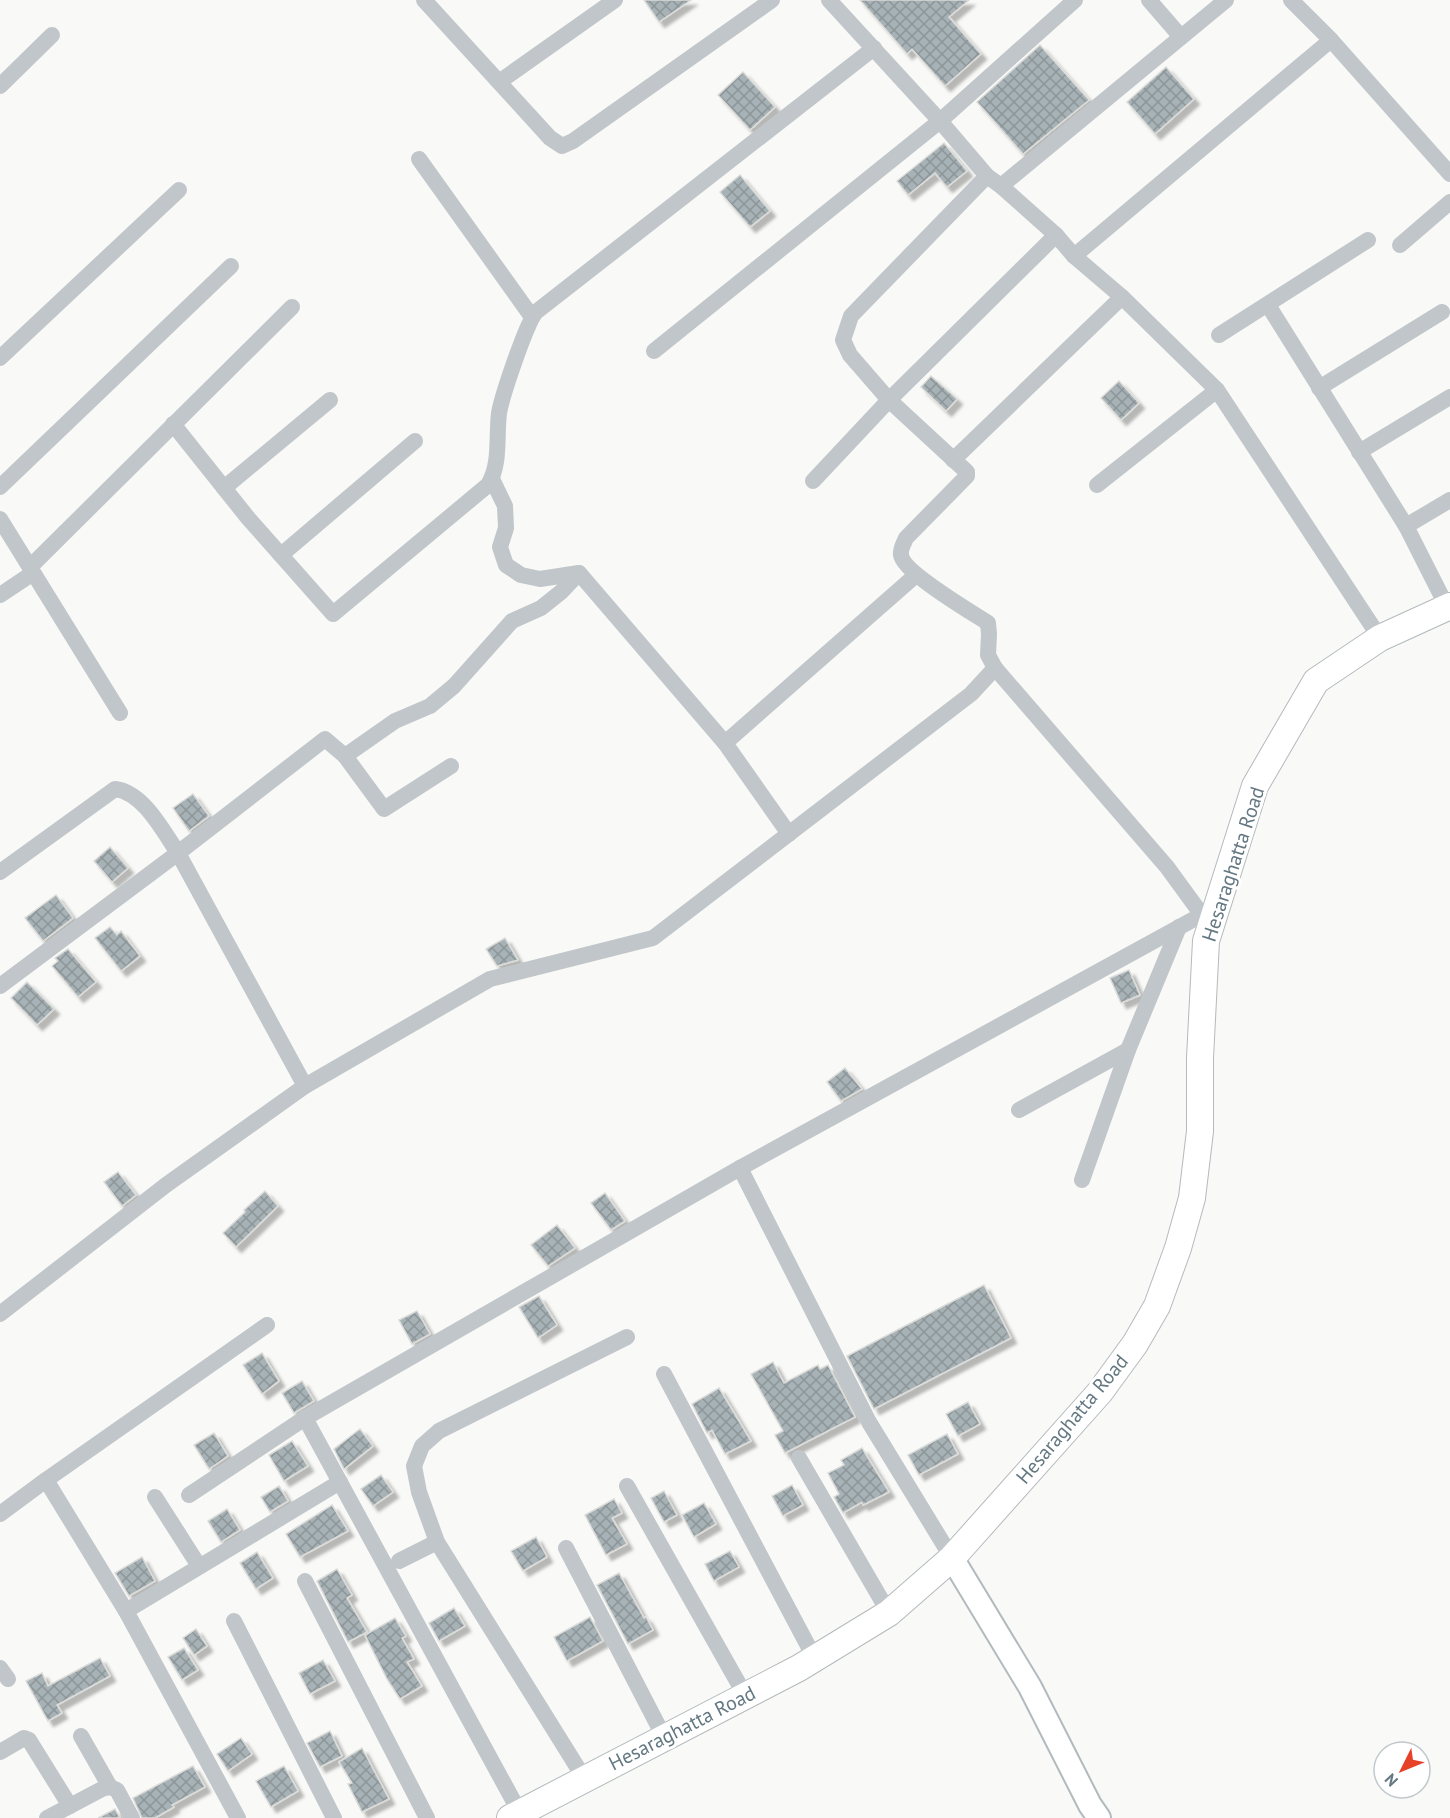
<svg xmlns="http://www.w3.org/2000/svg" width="1450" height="1818" viewBox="0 0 1450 1818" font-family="'PT Sans',sans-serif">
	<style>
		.building { fill: url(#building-cross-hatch); stroke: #dbdbd9; stroke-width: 1.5; filter: url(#shadow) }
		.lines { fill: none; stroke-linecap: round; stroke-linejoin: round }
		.secondary-casing { stroke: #b2babe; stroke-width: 26 }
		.primary-casing { stroke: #b4babd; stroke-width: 28 }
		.street { stroke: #c0c6c9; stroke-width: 16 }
		.secondary { stroke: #fff; stroke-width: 22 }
		.primary { stroke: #fff; stroke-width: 26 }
		.labels { text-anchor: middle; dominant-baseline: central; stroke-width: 6; stroke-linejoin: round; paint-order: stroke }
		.street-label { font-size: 20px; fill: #647882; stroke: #fff }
	</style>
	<defs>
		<pattern id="building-cross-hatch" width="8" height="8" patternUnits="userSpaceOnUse" patternTransform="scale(1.5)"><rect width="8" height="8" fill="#a7b2b6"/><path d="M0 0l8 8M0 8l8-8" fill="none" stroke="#8c9699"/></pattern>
		<filter id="shadow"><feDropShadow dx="5.5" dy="5.5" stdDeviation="1.5" flood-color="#0004"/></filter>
	</defs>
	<rect width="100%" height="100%" fill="#f9f9f7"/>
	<!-- building -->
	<g class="building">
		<polygon points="644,0 691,0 659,22"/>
		<polygon points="860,0 969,0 949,17 981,54 945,86 912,49 907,54"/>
		<polygon points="1040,45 1089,100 1023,154 977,102"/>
		<polygon points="1166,67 1194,99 1155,134 1127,102"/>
		<polygon points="743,72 775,107 750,130 718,95"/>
		<polygon points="944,143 967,171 947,187 935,173 908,195 897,181"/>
		<polygon points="740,175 770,211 750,227 720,192"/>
		<polygon points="931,376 957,399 946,411 921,387"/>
		<polygon points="1119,381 1139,403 1121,420 1101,398"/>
		<polygon points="193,794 209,816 189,831 173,808"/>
		<polygon points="110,847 128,868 112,882 94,861"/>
		<polygon points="56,895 73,918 43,941 25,918"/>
		<polygon points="110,927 117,935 121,931 140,956 121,971 95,938"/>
		<polygon points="505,938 518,960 497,966 486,949"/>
		<polygon points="68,949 96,982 78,997 52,966 58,961 55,958"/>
		<polygon points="1129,970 1140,995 1121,1003 1110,978"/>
		<polygon points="27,982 54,1009 37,1025 11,998"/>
		<polygon points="845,1068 862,1089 841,1101 827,1082"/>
		<polygon points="118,1172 136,1195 122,1206 104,1182"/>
		<polygon points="265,1191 278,1206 236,1247 223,1233 245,1212 244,1210"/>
		<polygon points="605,1193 625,1221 611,1230 591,1203"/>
		<polygon points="557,1225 575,1248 548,1266 531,1245"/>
		<polygon points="984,1285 1011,1338 874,1409 847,1356"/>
		<polygon points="539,1296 557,1325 538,1338 519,1307"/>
		<polygon points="417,1311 430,1334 412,1344 399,1320"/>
		<polygon points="262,1353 279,1381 262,1394 243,1365"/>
		<polygon points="773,1362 784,1383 818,1365 820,1369 828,1365 855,1417 785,1453 775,1435 783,1431 751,1374"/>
		<polygon points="302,1381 314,1401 294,1413 282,1393"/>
		<polygon points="719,1388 751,1441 725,1454 712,1430 707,1433 692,1404"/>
		<polygon points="968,1402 980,1424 958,1436 946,1414"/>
		<polygon points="360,1429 373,1446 344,1469 334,1449"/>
		<polygon points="214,1433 228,1456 209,1469 194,1445"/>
		<polygon points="947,1434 958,1454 919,1475 908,1455"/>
		<polygon points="292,1441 308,1466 284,1481 269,1455"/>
		<polygon points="862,1448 889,1492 863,1505 862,1502 843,1513 834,1497 839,1494 828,1473 844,1465 841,1460"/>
		<polygon points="381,1475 393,1492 373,1506 361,1489"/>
		<polygon points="792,1485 803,1505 783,1516 772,1496"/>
		<polygon points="279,1486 288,1501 270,1512 261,1497"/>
		<polygon points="664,1491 677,1515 664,1522 651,1498"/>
		<polygon points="614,1499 622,1513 612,1518 627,1544 606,1555 585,1515"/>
		<polygon points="704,1503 716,1524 694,1537 682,1515"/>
		<polygon points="332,1505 348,1531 300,1557 286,1534"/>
		<polygon points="227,1509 240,1530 221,1542 208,1521"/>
		<polygon points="536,1537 547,1557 523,1571 511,1551"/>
		<polygon points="730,1551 739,1567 714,1581 705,1564"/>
		<polygon points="257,1552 273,1578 256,1589 240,1563"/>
		<polygon points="142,1557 155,1581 129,1596 115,1573"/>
		<polygon points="337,1569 352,1595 347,1598 367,1632 348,1642 317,1581"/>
		<polygon points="619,1573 644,1618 646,1617 653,1630 628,1644 597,1585"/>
		<polygon points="454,1608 465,1626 439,1641 429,1623"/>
		<polygon points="590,1617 603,1641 567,1661 554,1637"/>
		<polygon points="395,1618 406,1636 402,1638 414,1659 407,1662 422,1686 400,1699 387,1679 365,1635"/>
		<polygon points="196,1629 207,1646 194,1655 183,1638"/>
		<polygon points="184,1648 198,1670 182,1680 168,1657"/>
		<polygon points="100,1658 110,1676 57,1705 62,1713 48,1721 26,1681 42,1673 48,1686"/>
		<polygon points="323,1660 335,1681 310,1694 299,1673"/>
		<polygon points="330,1731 342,1756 320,1767 307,1743"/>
		<polygon points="241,1738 252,1754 228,1771 217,1754"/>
		<polygon points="362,1748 389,1799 362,1812 348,1784 352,1783 339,1762"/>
		<polygon points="193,1766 205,1787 172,1805 174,1807 155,1818 142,1818 133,1798"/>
		<polygon points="284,1766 298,1791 271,1807 256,1781"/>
		<polygon points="115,1809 120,1818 98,1818"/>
	</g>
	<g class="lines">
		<!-- secondary casing -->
		<g class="secondary-casing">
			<polyline id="secondary" points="952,1558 1030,1687 1090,1805 1099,1818"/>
		</g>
		<!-- primary casing -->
		<g class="primary-casing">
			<polyline id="primary" points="510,1818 799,1668 889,1613 952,1558 1100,1392 1135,1344 1157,1306 1178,1248 1192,1198 1200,1131 1200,1058 1206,941 1255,786 1316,681 1380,638 1450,606"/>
		</g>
		<!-- street -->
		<g class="street">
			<polyline points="424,0 550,138 562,146 573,141 772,0"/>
			<polyline points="829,0 940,121 987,176 1001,186 1056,235 1074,256 1122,297 1217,390 1380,638"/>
			<polyline points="1149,0 1181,37"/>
			<polyline points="1291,0 1331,40"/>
			<polyline points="499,82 615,0"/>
			<polyline points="0,86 52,35"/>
			<polyline points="419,159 532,317"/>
			<path d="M 987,176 L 851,316 L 843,340 L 850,355 L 889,400 L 967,472 L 967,476 L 906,538 C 904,543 900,549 901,555 C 903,572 971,612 988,623 L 989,634 L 988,655 L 995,668 L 1167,867 L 1202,915"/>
			<polyline points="1001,186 1226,0"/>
			<polyline points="1400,245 1450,202"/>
			<polyline points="1074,256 1331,40 1450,174"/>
			<polyline points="1268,305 1406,526 1447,607"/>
			<polyline points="1219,335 1368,240"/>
			<polyline points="654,351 940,121 1075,0"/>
			<polyline points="0,358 179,190"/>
			<polyline points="1319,388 1442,312"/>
			<path d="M 173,424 L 248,518 L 333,614 L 488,485 C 501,463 496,438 499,413 C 502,396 526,324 536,312 L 874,48"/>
			<polyline points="1359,452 1450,397"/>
			<polyline points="953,460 1122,297"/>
			<polyline points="492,479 505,506 506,528 500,547 506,565 521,575 540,579 579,573 725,743"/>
			<polyline points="813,481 889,400 1056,235"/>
			<polyline points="1097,485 1217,390"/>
			<polyline points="0,487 231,266"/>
			<polyline points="224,488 330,400"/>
			<polyline points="0,519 120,713"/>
			<polyline points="1406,526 1450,500"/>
			<polyline points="281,555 415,441"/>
			<polyline points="30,567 292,307"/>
			<polyline points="0,595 33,573"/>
			<polyline points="345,756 395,721 430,706 454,686 512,621 541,608 561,592 579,573"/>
			<polyline points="789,834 725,743 916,575"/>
			<path d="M 0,872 L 115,789 C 143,792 163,831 178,853 L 305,1086"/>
			<polyline points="0,986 178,853 325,739 345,756 384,809 451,766"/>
			<polyline points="1019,1110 1128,1050"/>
			<polyline points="740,1168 869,1422 952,1558"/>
			<polyline points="1082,1180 1128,1050 1179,927"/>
			<polyline points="0,1314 166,1185 305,1086 490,979 653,938 971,694 995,668"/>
			<polyline points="664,1374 815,1659"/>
			<polyline points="305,1418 520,1813"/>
			<polyline points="799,1458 889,1613"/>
			<polyline points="46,1480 126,1611 238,1818"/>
			<polyline points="627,1486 745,1695"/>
			<polyline points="189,1495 305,1418 740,1168 1216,907"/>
			<polyline points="155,1497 199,1566"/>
			<polyline points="0,1514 46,1480 267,1325"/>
			<polyline points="566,1548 664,1737"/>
			<polyline points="399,1561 437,1542"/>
			<polyline points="305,1581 427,1818"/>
			<polyline points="126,1611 340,1482"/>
			<polyline points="234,1621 334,1818"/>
			<polyline points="0,1668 8,1679"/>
			<polyline points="81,1736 110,1787"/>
			<polyline points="0,1752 24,1738 29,1740 70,1806"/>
			<polyline points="584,1778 437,1542 419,1492 414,1466 422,1446 439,1431 627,1337"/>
			<polyline points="47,1818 104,1788 110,1787 117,1790 132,1818"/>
		</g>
		<!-- secondary -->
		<use href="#secondary" class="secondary"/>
		<!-- primary -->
		<use href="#primary" class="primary"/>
	</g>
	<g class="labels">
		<!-- street labels -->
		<g class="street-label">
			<text transform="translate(1233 864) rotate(-72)">Hesaraghatta Road</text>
			<text transform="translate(1072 1419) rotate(-50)">Hesaraghatta Road</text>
			<text transform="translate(682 1728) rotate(-27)">Hesaraghatta Road</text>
		</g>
	</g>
	<!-- north arrow -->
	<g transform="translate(1402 1770) rotate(227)"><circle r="28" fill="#ffffff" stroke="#c1c9cd" stroke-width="1.5"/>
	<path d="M0-4.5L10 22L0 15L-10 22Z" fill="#e6422a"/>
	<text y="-9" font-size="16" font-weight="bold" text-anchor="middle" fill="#647882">N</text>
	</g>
</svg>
